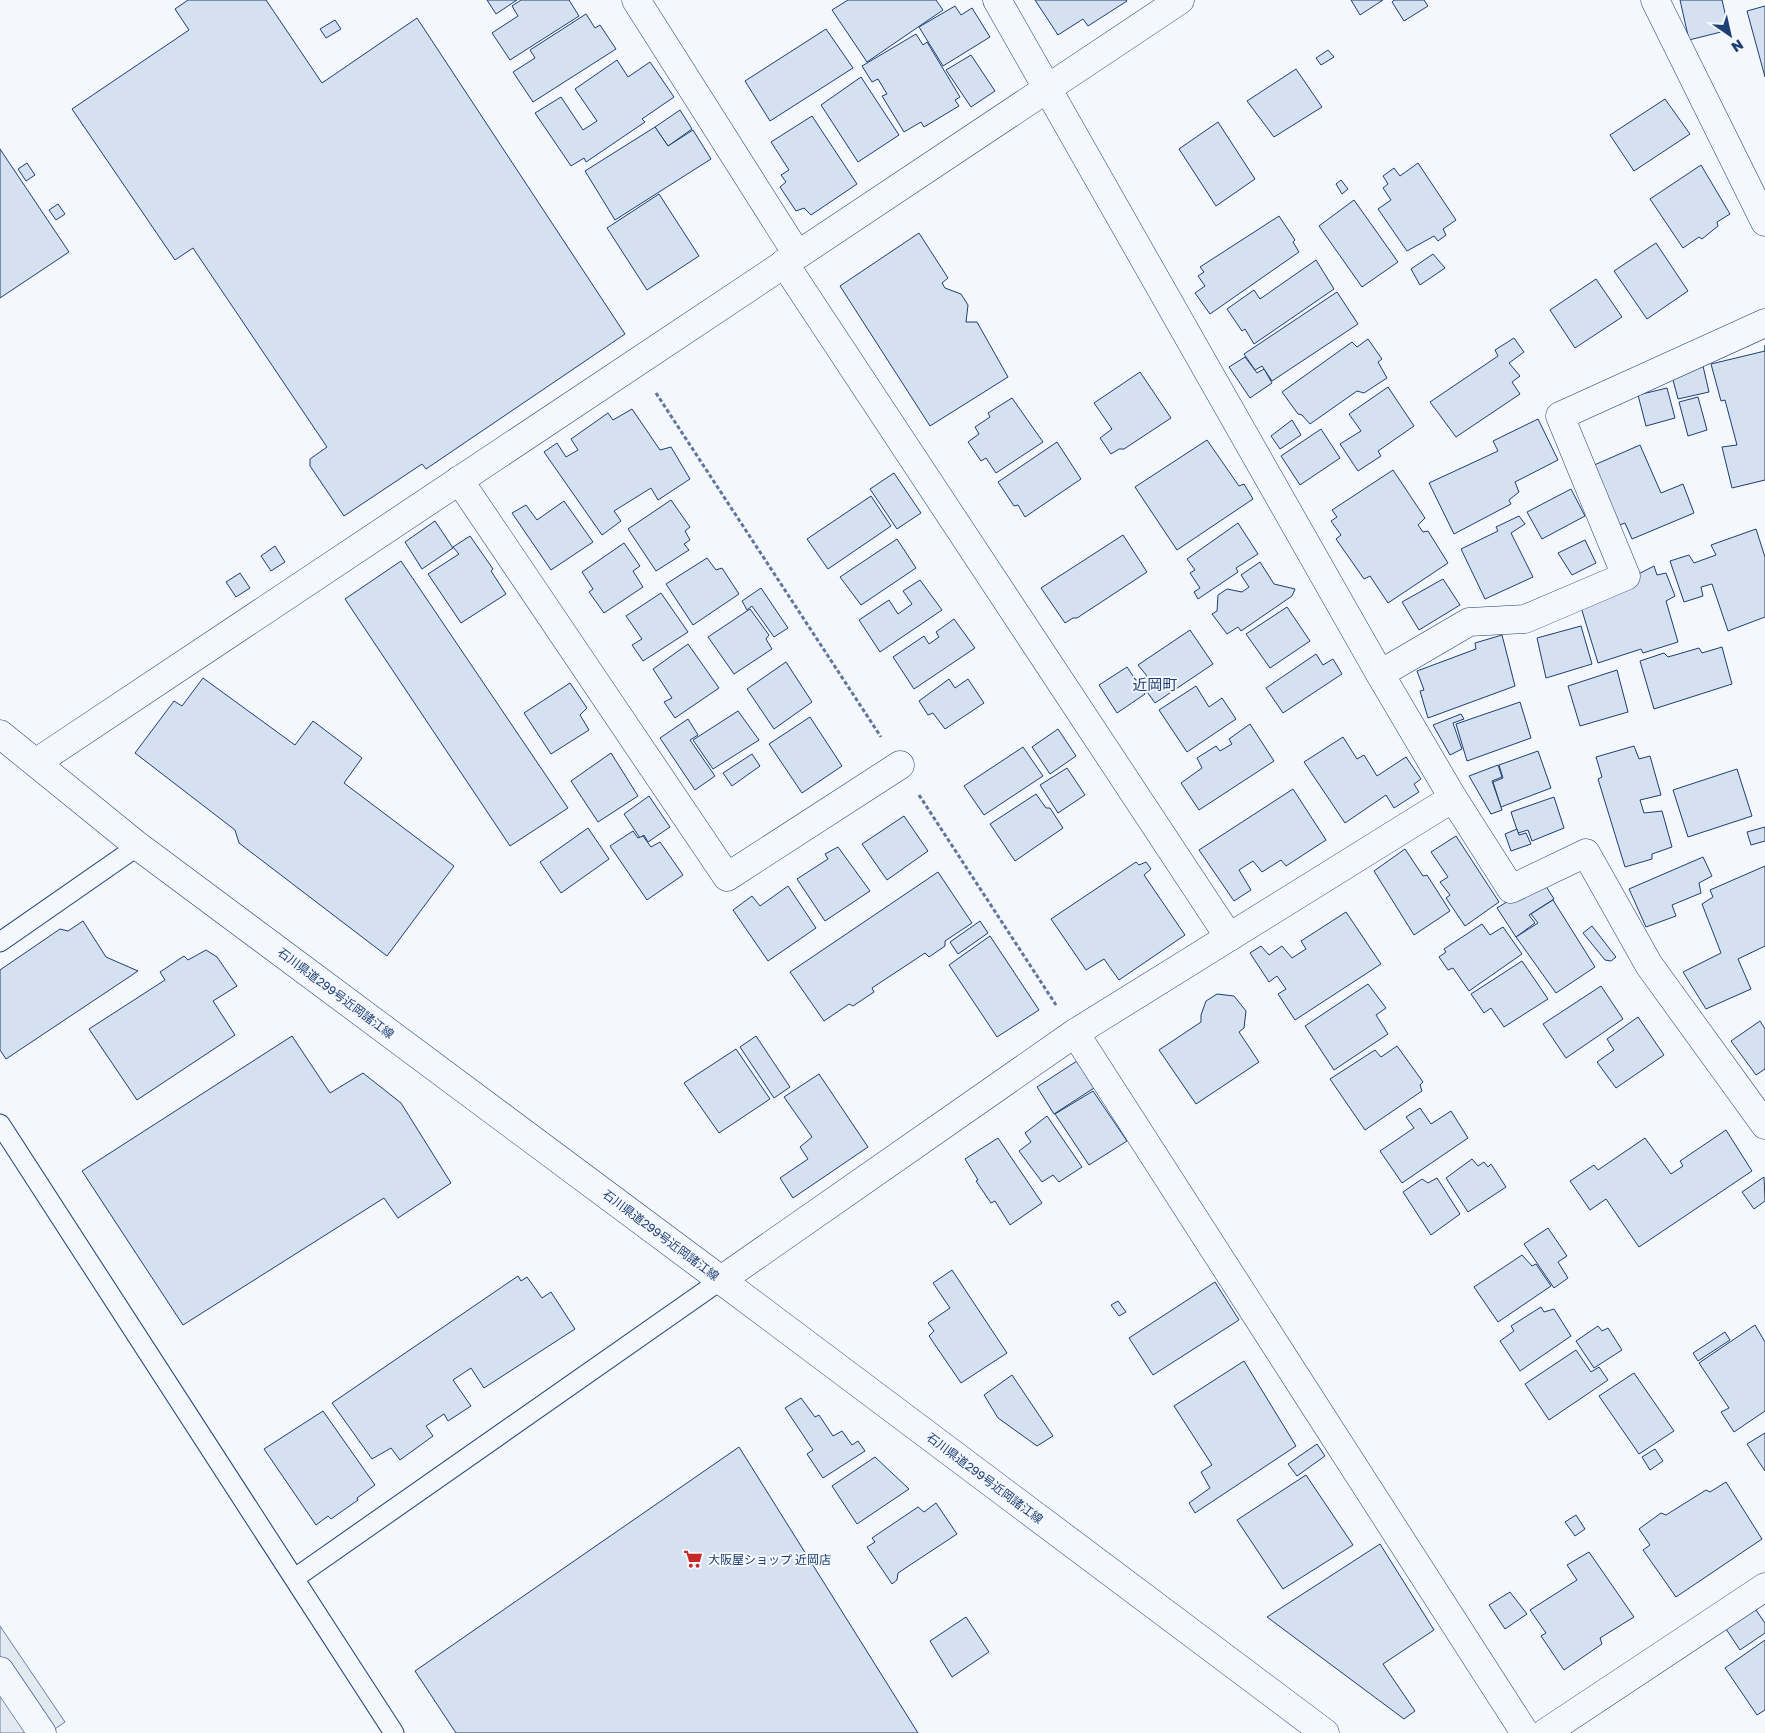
<svg xmlns="http://www.w3.org/2000/svg" width="1765" height="1733" viewBox="0 0 1765 1733" font-family="'Golos Text','Noto Sans JP',sans-serif">
	<style>
		.green { fill: #e3e9f0; stroke: #687fa3 }
		.building { fill: #d5e0f0; stroke: #1d3f73 }
		.lines { fill: none; stroke-linecap: round; stroke-linejoin: round }
		.service-casing { stroke: #1d3f73; stroke-width: 21 }
		.minor-casing { stroke: #1d3f73; stroke-width: 29 }
		.secondary-casing { stroke: #1d3f73; stroke-width: 29 }
		.path { stroke: #5e769c; stroke-width: 3; stroke-dasharray: 4 2.5; stroke-linecap: butt }
		.service { stroke: #f4f7fb; stroke-width: 19 }
		.minor { stroke: #f4f7fb; stroke-width: 28 }
		.secondary { stroke: #f4f7fb; stroke-width: 28 }
		.labels { text-anchor: middle; dominant-baseline: central; stroke-width: 4; stroke-linejoin: round; paint-order: stroke }
		.street-label { font-size: 12px; fill: #1d3f73; stroke: #f4f7fb }
		.poi-label { font-size: 12px; fill: #1d3f73; stroke: #f4f7fb; text-anchor: start }
		.quarter-label { font-size: 15px; fill: #1d3f73; stroke: #f4f7fb }
	</style>
	<rect width="100%" height="100%" fill="#f4f7fb"/>
	<!-- green -->
	<polygon class="green" points="0,1626 65,1722 49,1733 0,1733"/>
	<!-- building -->
	<g class="building">
		<polygon points="188,0 266,0 322,83 417,18 625,334 426,469 422,464 344,516 310,466 310,459 327,447 193,248 175,260 72,109 189,30 175,9"/>
		<polygon points="487,0 517,0 496,14"/>
		<polygon points="521,0 569,0 579,16 510,60 492,33 518,16 512,6"/>
		<polygon points="848,0 936,0 943,10 867,62 832,10"/>
		<polygon points="1035,0 1126,0 1127,1 1088,26 1083,19 1058,35"/>
		<polygon points="1351,0 1383,0 1360,15"/>
		<polygon points="1394,0 1424,0 1428,6 1404,21 1392,2"/>
		<polygon points="1680,0 1722,0 1729,30 1689,40"/>
		<polygon points="955,6 961,15 972,8 990,37 943,66 919,27"/>
		<polygon points="1765,6 1765,77 1747,11"/>
		<polygon points="586,14 595,28 600,25 616,49 533,102 513,72 535,58 530,50"/>
		<polygon points="335,20 341,29 326,38 320,29"/>
		<polygon points="826,29 853,68 770,121 745,81"/>
		<polygon points="916,34 923,45 927,42 960,97 955,100 959,106 924,127 921,122 904,132 882,96 887,94 878,79 872,82 862,66"/>
		<polygon points="1328,50 1334,57 1321,65 1316,58"/>
		<polygon points="971,55 995,91 971,107 946,70"/>
		<polygon points="617,60 628,77 650,62 674,97 642,119 645,122 586,162 584,158 571,166 535,113 561,97 583,130 597,121 575,89"/>
		<polygon points="1296,69 1322,107 1274,137 1247,101"/>
		<polygon points="861,77 899,135 858,162 821,105"/>
		<polygon points="1665,99 1690,134 1634,171 1610,135"/>
		<polygon points="680,110 692,129 668,146 655,127"/>
		<polygon points="812,116 857,184 811,215 804,208 796,211 780,187 786,182 781,175 789,170 771,142"/>
		<polygon points="1218,122 1255,179 1216,206 1179,149"/>
		<polygon points="655,127 668,146 693,130 711,159 615,220 585,171"/>
		<polygon points="0,149 69,252 0,298"/>
		<polygon points="27,163 35,175 26,181 18,169"/>
		<polygon points="1418,163 1456,220 1443,229 1446,235 1438,241 1434,236 1407,251 1378,209 1391,200 1383,188 1388,184 1383,176 1394,168 1400,176"/>
		<polygon points="1701,165 1730,214 1717,222 1718,226 1702,239 1699,237 1683,248 1650,199"/>
		<polygon points="1341,180 1348,189 1342,194 1336,184"/>
		<polygon points="659,194 699,256 647,290 607,228"/>
		<polygon points="1354,200 1398,262 1362,287 1319,226"/>
		<polygon points="58,204 65,214 56,220 49,210"/>
		<polygon points="1279,216 1295,240 1293,242 1299,252 1210,314 1195,293 1205,286 1198,276 1204,272 1200,267"/>
		<polygon points="919,233 948,278 942,283 945,288 961,294 968,305 966,322 977,322 1008,377 930,426 840,286"/>
		<polygon points="1656,243 1688,291 1647,319 1614,271"/>
		<polygon points="1433,254 1445,268 1420,285 1411,269"/>
		<polygon points="1316,260 1334,289 1254,344 1245,329 1242,331 1227,309 1254,290 1260,299"/>
		<polygon points="1596,279 1622,317 1575,348 1550,310"/>
		<polygon points="1337,292 1358,324 1272,381 1262,366 1255,370 1244,354"/>
		<polygon points="1514,338 1524,352 1509,363 1520,376 1512,382 1520,394 1456,437 1430,402 1498,356 1495,350"/>
		<polygon points="1368,339 1382,359 1378,362 1387,378 1364,393 1357,391 1310,424 1302,415 1298,414 1282,392 1352,342 1357,347"/>
		<polygon points="1765,345 1765,480 1732,488 1722,447 1737,445 1725,400 1721,401 1711,364 1765,351"/>
		<polygon points="1245,357 1257,373 1264,369 1272,383 1250,398 1229,367"/>
		<polygon points="1703,366 1709,392 1678,399 1672,376"/>
		<polygon points="1140,372 1171,418 1124,449 1119,449 1111,454 1100,438 1112,429 1094,403"/>
		<polygon points="1388,387 1414,426 1378,451 1381,456 1358,471 1340,444 1361,431 1349,414"/>
		<polygon points="1667,388 1675,418 1646,426 1638,395"/>
		<polygon points="1698,397 1707,430 1688,436 1679,402"/>
		<polygon points="1012,398 1043,442 996,473 986,458 981,461 968,442 979,434 975,427 990,417 988,413"/>
		<polygon points="632,409 660,450 671,447 690,479 658,500 651,488 614,511 621,521 602,535 544,452 557,443 566,457 578,450 571,439 608,413 613,420"/>
		<polygon points="1538,419 1558,460 1515,482 1519,492 1509,500 1511,504 1454,534 1429,483 1498,451 1493,441"/>
		<polygon points="1292,420 1301,435 1280,449 1271,436"/>
		<polygon points="1321,429 1340,458 1300,485 1281,456"/>
		<polygon points="1207,440 1239,486 1244,484 1253,499 1177,550 1135,487"/>
		<polygon points="1057,442 1081,479 1025,517 1018,505 1014,506 998,482"/>
		<polygon points="1640,445 1661,493 1683,484 1694,513 1632,539 1625,523 1617,526 1592,466"/>
		<polygon points="1393,470 1425,518 1418,525 1423,532 1428,531 1448,563 1388,603 1370,576 1364,579 1336,539 1341,535 1331,521 1337,517 1332,510"/>
		<polygon points="894,473 921,513 897,529 870,489"/>
		<polygon points="1571,489 1585,516 1542,539 1527,512"/>
		<polygon points="871,496 891,526 828,569 807,539"/>
		<polygon points="671,500 690,527 685,531 690,540 684,544 689,550 656,571 628,529"/>
		<polygon points="564,501 593,542 551,570 512,513 526,505 537,520"/>
		<polygon points="1519,516 1525,524 1511,533 1533,577 1485,599 1461,549 1498,531 1496,527"/>
		<polygon points="435,521 453,548 422,569 405,542"/>
		<polygon points="1238,523 1258,554 1236,568 1238,572 1198,599 1194,592 1200,588 1190,573 1195,570 1187,559"/>
		<polygon points="1756,529 1765,557 1765,617 1728,631 1712,584 1701,587 1703,596 1684,602 1670,561 1689,555 1694,563 1716,555 1711,545"/>
		<polygon points="1123,535 1147,572 1077,618 1073,618 1065,623 1041,588"/>
		<polygon points="470,536 493,569 491,571 506,594 461,623 428,574 459,554 453,547"/>
		<polygon points="897,539 916,568 861,605 840,577"/>
		<polygon points="1585,540 1596,563 1572,575 1558,553"/>
		<polygon points="624,543 640,566 633,571 643,587 604,613 589,592 593,589 582,572"/>
		<polygon points="275,546 285,562 271,571 261,556"/>
		<polygon points="707,558 716,570 722,568 739,594 693,625 666,584"/>
		<polygon points="401,561 568,808 510,846 345,599"/>
		<polygon points="1260,562 1274,584 1295,589 1292,596 1241,631 1238,627 1227,634 1212,614 1217,611 1218,595 1227,589 1242,592 1249,587 1241,575"/>
		<polygon points="1654,566 1657,575 1666,573 1675,596 1666,601 1678,642 1643,653 1641,649 1598,663 1580,604"/>
		<polygon points="240,573 250,588 236,597 226,582"/>
		<polygon points="1443,579 1460,605 1419,630 1402,602"/>
		<polygon points="920,580 942,610 880,652 859,620 889,600 898,614 912,604 903,591"/>
		<polygon points="761,588 788,628 774,637 752,606 747,610 742,601"/>
		<polygon points="661,593 688,632 643,661 632,645 642,639 626,616"/>
		<polygon points="1287,607 1310,641 1270,668 1246,634"/>
		<polygon points="750,609 769,635 766,639 772,649 734,674 708,637"/>
		<polygon points="954,619 975,648 914,689 893,657 924,636 929,644 939,637 936,632"/>
		<polygon points="1581,626 1592,664 1546,678 1537,638"/>
		<polygon points="1190,630 1213,664 1155,703 1140,682 1147,676 1138,665"/>
		<polygon points="1502,635 1515,686 1428,718 1420,691 1424,690 1417,671 1476,649 1475,643"/>
		<polygon points="688,644 719,688 675,718 664,702 672,698 653,669"/>
		<polygon points="1722,647 1732,684 1654,709 1640,661 1664,653 1668,657 1699,648 1702,653"/>
		<polygon points="1316,654 1323,665 1333,659 1342,674 1283,713 1266,688"/>
		<polygon points="786,662 812,702 774,729 747,689"/>
		<polygon points="1127,667 1145,694 1117,713 1099,685"/>
		<polygon points="1617,670 1628,712 1580,726 1568,686"/>
		<polygon points="203,678 295,745 313,721 362,758 344,783 454,866 387,956 239,843 235,830 135,753 174,701 182,706"/>
		<polygon points="949,679 955,688 968,679 984,703 945,729 933,713 928,715 919,701"/>
		<polygon points="570,683 587,708 580,715 589,730 551,754 524,713"/>
		<polygon points="1196,686 1209,707 1222,698 1236,719 1187,752 1159,710"/>
		<polygon points="1520,702 1531,738 1467,761 1456,724"/>
		<polygon points="738,711 759,740 713,769 693,740"/>
		<polygon points="1461,714 1464,719 1453,723 1462,749 1450,755 1433,725"/>
		<polygon points="810,717 842,766 802,793 769,744"/>
		<polygon points="688,719 698,735 690,740 715,776 695,790 660,738"/>
		<polygon points="1250,724 1274,761 1199,810 1181,783 1202,768 1197,758 1216,746 1220,751 1232,744 1229,739"/>
		<polygon points="1058,729 1076,756 1050,774 1032,747"/>
		<polygon points="1343,737 1357,759 1364,755 1377,776 1406,757 1421,779 1414,784 1419,792 1394,808 1386,795 1345,823 1304,762"/>
		<polygon points="1634,746 1639,759 1650,756 1661,795 1640,800 1644,813 1662,811 1672,847 1652,854 1652,859 1625,867 1598,779 1602,777 1596,757"/>
		<polygon points="1023,747 1043,776 984,815 964,786"/>
		<polygon points="1538,751 1551,788 1501,807 1493,782 1503,778 1499,765"/>
		<polygon points="611,753 638,796 598,822 571,781"/>
		<polygon points="752,754 760,766 732,786 723,773"/>
		<polygon points="1498,765 1502,777 1492,781 1502,810 1491,814 1469,776"/>
		<polygon points="1067,768 1085,795 1058,813 1040,785"/>
		<polygon points="1737,769 1752,816 1688,837 1673,790"/>
		<polygon points="1293,789 1326,840 1286,866 1281,860 1262,872 1253,861 1239,870 1251,890 1234,901 1199,850"/>
		<polygon points="1036,794 1046,808 1050,808 1063,828 1015,861 990,824"/>
		<polygon points="649,796 670,827 648,842 644,835 640,838 624,814"/>
		<polygon points="1554,797 1564,828 1532,841 1528,830 1518,833 1511,812"/>
		<polygon points="904,816 928,851 887,880 862,844"/>
		<polygon points="1765,827 1765,841 1751,845 1747,832"/>
		<polygon points="588,828 609,859 561,893 540,862"/>
		<polygon points="1517,829 1519,835 1526,833 1531,844 1511,851 1505,834"/>
		<polygon points="633,831 638,838 643,836 651,847 660,842 683,875 647,900 610,846"/>
		<polygon points="1456,836 1499,902 1465,926 1446,898 1450,895 1440,882 1448,877 1431,852"/>
		<polygon points="838,847 870,891 825,921 797,879 828,859 825,854"/>
		<polygon points="1405,849 1423,876 1427,875 1450,911 1414,935 1374,871"/>
		<polygon points="1703,857 1712,876 1699,883 1701,893 1672,905 1676,916 1646,927 1629,889"/>
		<polygon points="1136,862 1139,865 1146,862 1151,869 1144,875 1185,935 1119,980 1104,959 1086,970 1051,919"/>
		<polygon points="1765,866 1765,946 1738,959 1751,989 1706,1009 1683,972 1721,953 1702,904 1713,897 1710,890"/>
		<polygon points="938,872 972,923 945,941 945,946 929,957 925,953 872,988 874,992 853,1006 849,1004 824,1021 790,972"/>
		<polygon points="1542,880 1554,899 1529,915 1535,923 1516,937 1497,908"/>
		<polygon points="788,886 816,928 768,961 733,910 752,896 760,906"/>
		<polygon points="1553,900 1595,967 1556,993 1516,937 1538,923 1531,914"/>
		<polygon points="1346,912 1381,964 1295,1020 1278,994 1286,989 1277,976 1269,982 1250,953 1261,946 1269,955 1282,946 1292,958 1306,949 1301,941"/>
		<polygon points="83,921 106,957 138,971 6,1059 0,1050 0,970 60,929 68,931"/>
		<polygon points="980,921 988,933 958,954 950,942"/>
		<polygon points="1482,924 1490,935 1503,927 1522,954 1469,991 1453,968 1448,970 1439,957 1446,952 1444,949"/>
		<polygon points="1592,926 1616,957 1611,961 1605,960 1583,933"/>
		<polygon points="990,936 1039,1010 997,1037 949,965"/>
		<polygon points="206,950 217,957 237,986 213,1001 235,1035 137,1100 89,1029 165,980 160,972 184,956 188,960"/>
		<polygon points="1522,961 1548,999 1504,1027 1491,1008 1484,1013 1471,994"/>
		<polygon points="1368,984 1386,1008 1376,1015 1388,1034 1334,1070 1305,1026"/>
		<polygon points="1601,986 1623,1019 1566,1058 1543,1024"/>
		<polygon points="1217,994 1234,996 1246,1011 1244,1028 1239,1032 1259,1062 1196,1104 1159,1050 1201,1022 1201,1015 1206,1001"/>
		<polygon points="1638,1017 1664,1055 1616,1088 1597,1062 1614,1050 1607,1039"/>
		<polygon points="1760,1021 1765,1029 1765,1069 1756,1075 1731,1041"/>
		<polygon points="292,1036 330,1093 363,1073 401,1103 451,1183 398,1218 384,1198 183,1325 82,1171"/>
		<polygon points="756,1036 790,1087 774,1098 740,1047"/>
		<polygon points="1397,1046 1423,1082 1420,1085 1422,1091 1365,1130 1330,1079 1375,1050 1381,1057"/>
		<polygon points="736,1049 770,1099 719,1133 684,1083"/>
		<polygon points="1077,1061 1094,1088 1054,1114 1037,1087"/>
		<polygon points="819,1074 868,1147 793,1198 780,1178 808,1159 800,1147 812,1137 784,1097"/>
		<polygon points="1093,1091 1127,1141 1089,1165 1055,1114"/>
		<polygon points="1420,1108 1431,1124 1451,1111 1468,1138 1402,1183 1380,1151 1414,1128 1406,1117"/>
		<polygon points="1047,1116 1082,1167 1059,1182 1053,1175 1042,1182 1019,1151 1031,1142 1025,1133"/>
		<polygon points="1726,1130 1752,1171 1639,1247 1606,1199 1590,1210 1570,1181 1594,1165 1598,1170 1645,1138 1671,1174 1683,1166 1680,1161"/>
		<polygon points="998,1138 1042,1203 1010,1225 995,1201 991,1203 976,1181 978,1180 965,1159"/>
		<polygon points="1472,1159 1478,1166 1484,1162 1488,1167 1491,1164 1506,1187 1468,1212 1446,1178"/>
		<polygon points="1764,1177 1765,1201 1754,1209 1742,1192"/>
		<polygon points="1437,1178 1460,1214 1431,1235 1403,1192 1422,1179 1428,1183"/>
		<polygon points="1548,1228 1567,1256 1558,1262 1568,1278 1554,1288 1524,1244"/>
		<polygon points="1522,1255 1532,1266 1536,1264 1551,1286 1498,1322 1474,1287"/>
		<polygon points="952,1270 1007,1353 961,1383 929,1336 934,1331 928,1323 950,1308 933,1283"/>
		<polygon points="518,1276 521,1281 527,1277 542,1298 551,1292 575,1329 484,1388 471,1368 453,1380 471,1406 448,1421 444,1414 426,1426 433,1436 400,1460 391,1448 372,1459 332,1403"/>
		<polygon points="1215,1282 1239,1320 1153,1375 1129,1338"/>
		<polygon points="1118,1301 1126,1312 1119,1316 1111,1305"/>
		<polygon points="1541,1307 1544,1312 1554,1309 1571,1336 1520,1371 1500,1341 1514,1331 1511,1326"/>
		<polygon points="1755,1325 1765,1342 1765,1411 1734,1432 1721,1412 1729,1408 1699,1363"/>
		<polygon points="1598,1326 1602,1331 1608,1328 1622,1350 1594,1368 1576,1341"/>
		<polygon points="1725,1332 1730,1340 1698,1361 1693,1353"/>
		<polygon points="1576,1350 1591,1372 1599,1367 1608,1380 1549,1420 1525,1384"/>
		<polygon points="1244,1361 1296,1446 1195,1513 1189,1503 1210,1488 1201,1472 1212,1465 1174,1406"/>
		<polygon points="1634,1373 1674,1431 1639,1454 1599,1396"/>
		<polygon points="1012,1375 1053,1436 1037,1446 998,1418 984,1395"/>
		<polygon points="801,1398 815,1417 819,1415 833,1436 842,1431 852,1445 858,1441 865,1451 823,1478 807,1454 813,1450 785,1408"/>
		<polygon points="323,1411 375,1485 357,1498 358,1500 331,1519 328,1516 316,1525 264,1449"/>
		<polygon points="1765,1433 1765,1471 1747,1444"/>
		<polygon points="1317,1444 1325,1456 1297,1476 1288,1464"/>
		<polygon points="739,1447 918,1733 456,1733 415,1671"/>
		<polygon points="1655,1449 1663,1461 1650,1470 1642,1457"/>
		<polygon points="875,1457 909,1489 857,1524 832,1486"/>
		<polygon points="1306,1475 1353,1545 1283,1589 1237,1520"/>
		<polygon points="1726,1482 1762,1539 1676,1597 1643,1550 1650,1545 1639,1529 1661,1513 1666,1515 1706,1490 1710,1492"/>
		<polygon points="936,1503 957,1534 898,1573 897,1580 892,1584 867,1547 875,1542 872,1538 918,1507 924,1512"/>
		<polygon points="1576,1515 1585,1529 1575,1536 1565,1522"/>
		<polygon points="1380,1544 1434,1630 1383,1664 1415,1711 1404,1719 1267,1617"/>
		<polygon points="1589,1552 1634,1617 1600,1638 1602,1644 1564,1670 1541,1636 1546,1633 1530,1610 1577,1580 1567,1565"/>
		<polygon points="1510,1592 1527,1614 1505,1629 1489,1605"/>
		<polygon points="1751,1603 1765,1623 1765,1633 1740,1650 1722,1623"/>
		<polygon points="966,1617 989,1652 952,1677 930,1641"/>
		<polygon points="1765,1640 1765,1710 1757,1715 1725,1668"/>
	</g>
	<g class="lines">
		<!-- service casing -->
		<g class="service-casing">
			<g id="service">
				<polyline points="0,942 138,846"/>
				<polyline points="0,1124 394,1733"/>
				<polyline points="295,1578 721,1280"/>
			</g>
		</g>
		<!-- minor casing -->
		<g class="minor-casing">
			<g id="minor">
				<polyline points="636,0 797,254"/>
				<polyline points="997,0 1380,674 1453,798 1511,889 1586,853 1649,965 1765,1125"/>
				<polyline points="1655,0 1765,222"/>
				<polyline points="784,263 1229,937"/>
				<polyline points="459,480 727,877 900,765"/>
				<polyline points="1380,674 1469,622 1525,619 1626,576 1560,416 1765,323"/>
				<polyline points="37,762 1180,0"/>
				<polyline points="1075,1033 1525,1733"/>
				<polyline points="721,1280 1075,1033 1453,798"/>
				<polyline points="0,1671 42,1733"/>
				<polyline points="1545,1733 1765,1587"/>
			</g>
		</g>
		<!-- secondary casing -->
		<g class="secondary-casing">
			<polyline id="secondary" points="0,734 138,846 721,1280 1325,1733"/>
		</g>
		<!-- path -->
		<g class="path">
			<polyline points="656,393 881,737"/>
			<polyline points="919,795 1056,1005"/>
		</g>
		<!-- service -->
		<use href="#service" class="service"/>
		<!-- minor -->
		<use href="#minor" class="minor"/>
		<!-- secondary -->
		<use href="#secondary" class="secondary"/>
	</g>
	<!-- icons -->
	<defs>
		<g id="supermarket-bare" transform="scale(1.5)"><path d="M-6-5.5h2.5l.6 2H6L4.5 2H-2.5L-4.4-4H-6ZM-1.5 3.2a1.3 1.3 0 1 0 .1 0ZM3 3.2a1.3 1.3 0 1 0 .1 0Z" fill="#c62828" stroke="#f4f7fb" stroke-width="2.5" paint-order="stroke"/></g>
	</defs>
	<g fill-rule="evenodd">
		<use href="#supermarket-bare" x="693" y="1559"/>
	</g>
	<g class="labels">
		<!-- street labels -->
		<g class="street-label">
			<text transform="translate(336 993) rotate(37)">石川県道299号近岡諸江線</text>
			<text transform="translate(661 1235) rotate(37)">石川県道299号近岡諸江線</text>
			<text transform="translate(985 1478) rotate(37)">石川県道299号近岡諸江線</text>
		</g>
		<!-- poi labels -->
		<g class="poi-label">
			<text x="708" y="1559">大阪屋ショップ 近岡店</text>
		</g>
		<!-- quarter labels -->
		<g class="quarter-label">
			<text x="1155" y="684">近岡町</text>
		</g>
	</g>
	<!-- north arrow -->
	<g transform="translate(1730 35) rotate(146)" stroke="#f4f7fb" stroke-width="4" paint-order="stroke">
	<path d="M0-4L9 19L0 12L-9 19Z" fill="#1d3f73"/>
	<text y="-8" font-size="14" font-weight="bold" text-anchor="middle" fill="#1d3f73">N</text>
	</g>
</svg>
